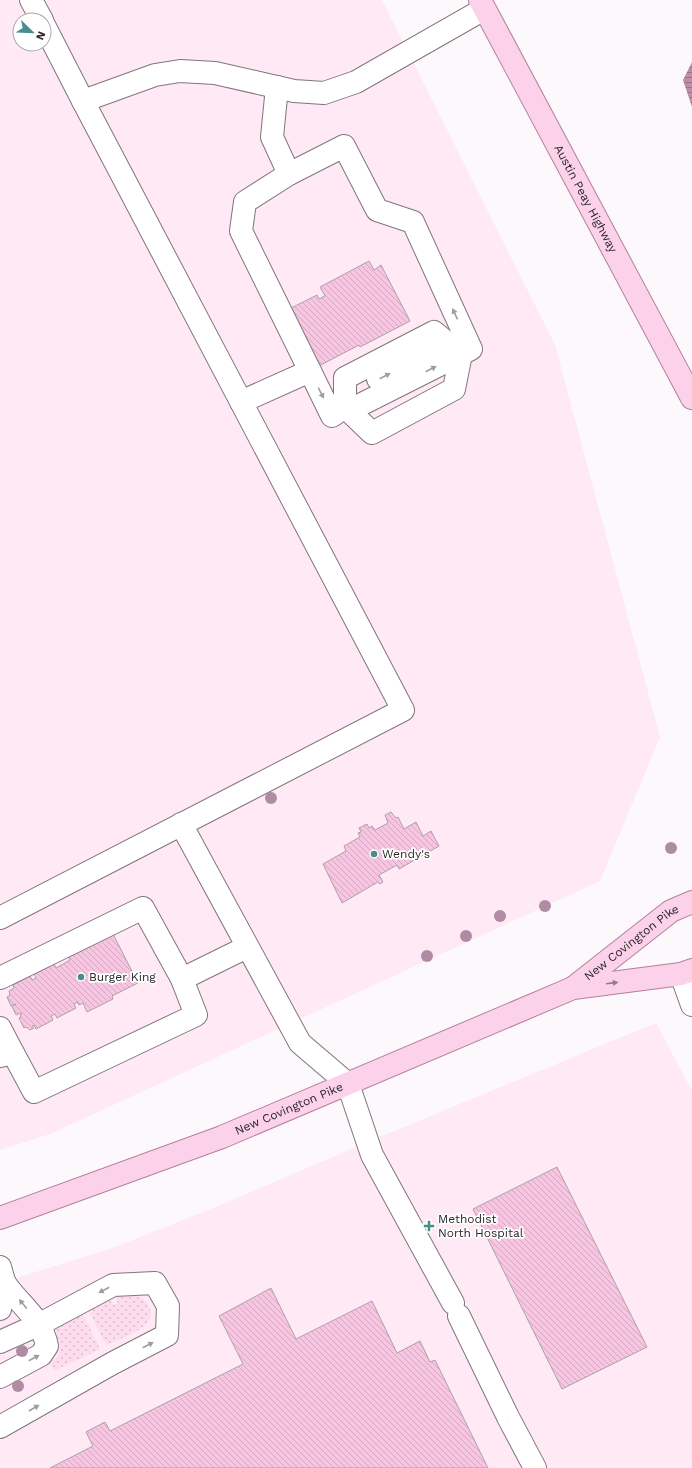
<svg xmlns="http://www.w3.org/2000/svg" width="692" height="1468" viewBox="0 0 692 1468" font-family="'Work Sans',sans-serif">
	<style>
		.built { fill: #fee9f4; fill-rule: evenodd }
		.grass { fill: url(#grass-dots) }
		.water { fill: url(#water-rules) }
		.building { fill: url(#building-back-hatch); stroke: #ada1a8 }
		.lines { fill: none; stroke-linecap: round; stroke-linejoin: round }
		.minor-casing { stroke: #80757b; stroke-width: 24 }
		.major-casing { stroke: #b2819d; stroke-width: 24 }
		.minor { stroke: #fff; stroke-width: 22 }
		.major { stroke: #fcd1ea; stroke-width: 22 }
		.tree { fill: #af8ca2 }
		.oneway { fill: #a09d9f }
		.oneway2 { fill: #947c8a }
		.poi-dot { fill: #468e8c; stroke: #fff; stroke-width: 1.5 }
		.labels { text-anchor: middle; dominant-baseline: central; stroke-width: 3.5; stroke-linejoin: round; paint-order: stroke }
		.street-label { font-size: 12px; fill: #2b2629; stroke: #fff }
		.poi-label { font-size: 12px; fill: #2b2629; stroke: #fff; text-anchor: start }
	</style>
	<defs>
		<pattern id="grass-dots" width="8" height="8" patternUnits="userSpaceOnUse"><rect width="8" height="8" fill="#fddcee"/><path d="M2 2h.1M6 6h.1" fill="none" stroke="#d9bdcc" stroke-width="1.8" stroke-linecap="round"/></pattern>
		<pattern id="water-rules" width="6" height="5" patternUnits="userSpaceOnUse"><rect width="6" height="5" fill="#bd8ea9"/><path d="M0 2.5h6" fill="none" stroke="#9a748a"/></pattern>
		<pattern id="building-back-hatch" width="6" height="6" patternUnits="userSpaceOnUse"><rect width="6" height="6" fill="#f7c5e1"/><path d="M-1 5l2 2M0 0l6 6M5-1l2 2" fill="none" stroke="#d4a9c1"/></pattern>
	</defs>
	<rect width="100%" height="100%" fill="#fdf8fb"/>
	<!-- built -->
	<g class="built">
		<path d="M 0,0 L 382,0 L 555,345 L 660,737 L 600,881 L 50,1134 L 0,1150 ZM 20,20 L 44,20 L 44,44 L 20,44 Z"/>
		<polygon points="656,1023 692,1091 692,1468 0,1468 0,1283 110,1249 223,1204 387,1134"/>
	</g>
	<!-- grass -->
	<g class="grass">
		<path d="M 134,1294 C 141,1297 147,1301 150,1309 C 156,1328 120,1339 106,1345 L 89,1311 L 110,1300 L 114,1305 L 118,1303 L 116,1297 L 120,1295 Z"/>
		<path d="M 83,1314 L 100,1349 L 54,1371 L 50,1363 C 67,1353 57,1341 56,1328 Z"/>
	</g>
	<!-- water -->
	<polygon class="water" points="692,62 692,107 683,80"/>
	<!-- building -->
	<g class="building">
		<polygon points="369,261 374,270 381,265 410,321 360,347 359,345 315,368 285,311 317,295 319,299 325,296 320,287"/>
		<polygon points="391,812 396,818 398,817 404,829 416,822 423,836 431,831 439,846 399,869 397,865 379,875 383,882 380,884 378,882 342,903 323,864 346,851 344,846 360,837 358,833 361,832 359,828 367,824 369,828 372,826 375,830 388,823 385,815"/>
		<polygon points="112,932 138,983 112,996 113,999 87,1012 83,1003 79,1005 77,1002 74,1004 76,1008 57,1018 55,1014 51,1016 53,1020 36,1029 34,1025 32,1026 34,1028 30,1030 26,1027 24,1028 19,1018 21,1017 20,1015 22,1014 20,1013 16,1015 12,1006 16,1004 11,1006 7,997 10,995 9,991 14,988 13,985 30,976 32,980 36,978 34,974 54,964 56,968 70,960 68,955"/>
		<polygon points="557,1167 647,1347 562,1389 473,1209"/>
		<polygon points="271,1288 296,1339 372,1301 397,1353 420,1341 430,1362 435,1360 488,1468 50,1468 93,1446 86,1432 105,1422 110,1431 243,1364 219,1316"/>
	</g>
	<g class="lines">
		<!-- minor casing -->
		<g class="minor-casing">
			<g id="minor">
				<polyline points="31,0 42,20"/>
				<polyline points="83,101 155,75 180,71 215,73 294,91 324,93 356,82 484,9"/>
				<polyline points="289,174 344,146 377,210 413,222 471,349 358,406 345,407 332,416 310,371"/>
				<polygon points="434,332 461,354 454,389 372,433 345,407 345,378"/>
				<polyline points="378,379 435,349 450,352"/>
				<polyline points="241,402 310,371 241,231 245,202 289,174 272,137 277,87"/>
				<polyline points="181,824 300,1043 348,1084 372,1155 453,1303"/>
				<polyline points="0,918 403,710 83,101 44,25"/>
				<polyline points="681,974 692,1005"/>
				<polyline points="0,978 143,908 182,979"/>
				<polyline points="0,1028 13,1053"/>
				<polyline points="0,1056 13,1053 34,1092 196,1015 182,979 247,947"/>
				<path d="M 0,1267 C 2,1273 3,1280 6,1285 C 21,1306 42,1319 47,1346 L 41,1355 L 0,1377"/>
				<polyline points="0,1309 5,1283"/>
				<polyline points="459,1316 508,1417 535,1468"/>
				<polyline points="0,1342 40,1324 113,1285 155,1283 168,1306 167,1335 113,1363 0,1427"/>
			</g>
		</g>
		<!-- major casing -->
		<g class="major-casing">
			<g id="major">
				<path id="s1" d="M 480,0 L 692,398"/>
				<polyline points="573,988 681,974 692,970"/>
				<path id="s2" d="M 0,1218 L 222,1137 L 573,988 L 671,911 L 692,902"/>
			</g>
		</g>
		<!-- minor -->
		<use href="#minor" class="minor"/>
		<!-- major -->
		<use href="#major" class="major"/>
	</g>
	<!-- trees -->
	<g class="tree">
		<circle cx="271" cy="798" r="6"/>
		<circle cx="671" cy="848" r="6"/>
		<circle cx="545" cy="906" r="6"/>
		<circle cx="500" cy="916" r="6"/>
		<circle cx="466" cy="936" r="6"/>
		<circle cx="427" cy="956" r="6"/>
		<circle cx="22" cy="1351" r="6"/>
		<circle cx="18" cy="1386" r="6"/>
	</g>
	<!-- one-way arrows -->
	<defs><path id="oneway-solid" d="M-6-.8H1V-3.2L6.5 0L1 3.2V.8H-6Z"/></defs>
	<g class="oneway">
		<use href="#oneway-solid" transform="translate(455 314) rotate(-115)"/>
		<use href="#oneway-solid" transform="translate(431 369) rotate(-27)"/>
		<use href="#oneway-solid" transform="translate(385 376) rotate(-28)"/>
		<use href="#oneway-solid" transform="translate(321 393) rotate(63)"/>
		<use href="#oneway-solid" transform="translate(104 1290) rotate(152)"/>
		<use href="#oneway-solid" transform="translate(23 1304) rotate(-130)"/>
		<use href="#oneway-solid" transform="translate(148 1345) rotate(-27)"/>
		<use href="#oneway-solid" transform="translate(34 1358) rotate(-28)"/>
		<use href="#oneway-solid" transform="translate(34 1408) rotate(-30)"/>
	</g>
	<use class="oneway2" href="#oneway-solid" transform="translate(612 983) rotate(-7)"/>
	<!-- markers -->
	<g class="poi-dot">
		<circle cx="374" cy="854" r="4"/>
		<circle cx="81" cy="977" r="4"/>
		<path d="M427 1220h4v4h4v4h-4v4h-4v-4h-4v-4h4z"/>
	</g>
	<g class="labels">
		<!-- street labels -->
		<g class="street-label">
			<text stroke="none"><textPath href="#s1" startOffset="225">Austin Peay Highway</textPath></text>
			<text stroke="none"><textPath href="#s2" startOffset="692">New Covington Pike</textPath></text>
			<text stroke="none"><textPath href="#s2" startOffset="309">New Covington Pike</textPath></text>
		</g>
		<!-- poi labels -->
		<g class="poi-label">
			<text x="382" y="854">Wendy's</text>
			<text x="89" y="977">Burger King</text>
			<text x="438" y="1219">Methodist<tspan x="438" dy="14">North Hospital</tspan></text>
		</g>
	</g>
	<!-- north arrow -->
	<g transform="translate(32 32) rotate(113)"><circle r="19" fill="#ffffff" stroke="#aaa8a9"/>
	<path d="M0-3L7 15L0 10L-7 15Z" fill="#468e8c"/>
	<text y="-6" font-size="11" font-weight="bold" text-anchor="middle" fill="#2b2629">N</text>
	</g>
</svg>
